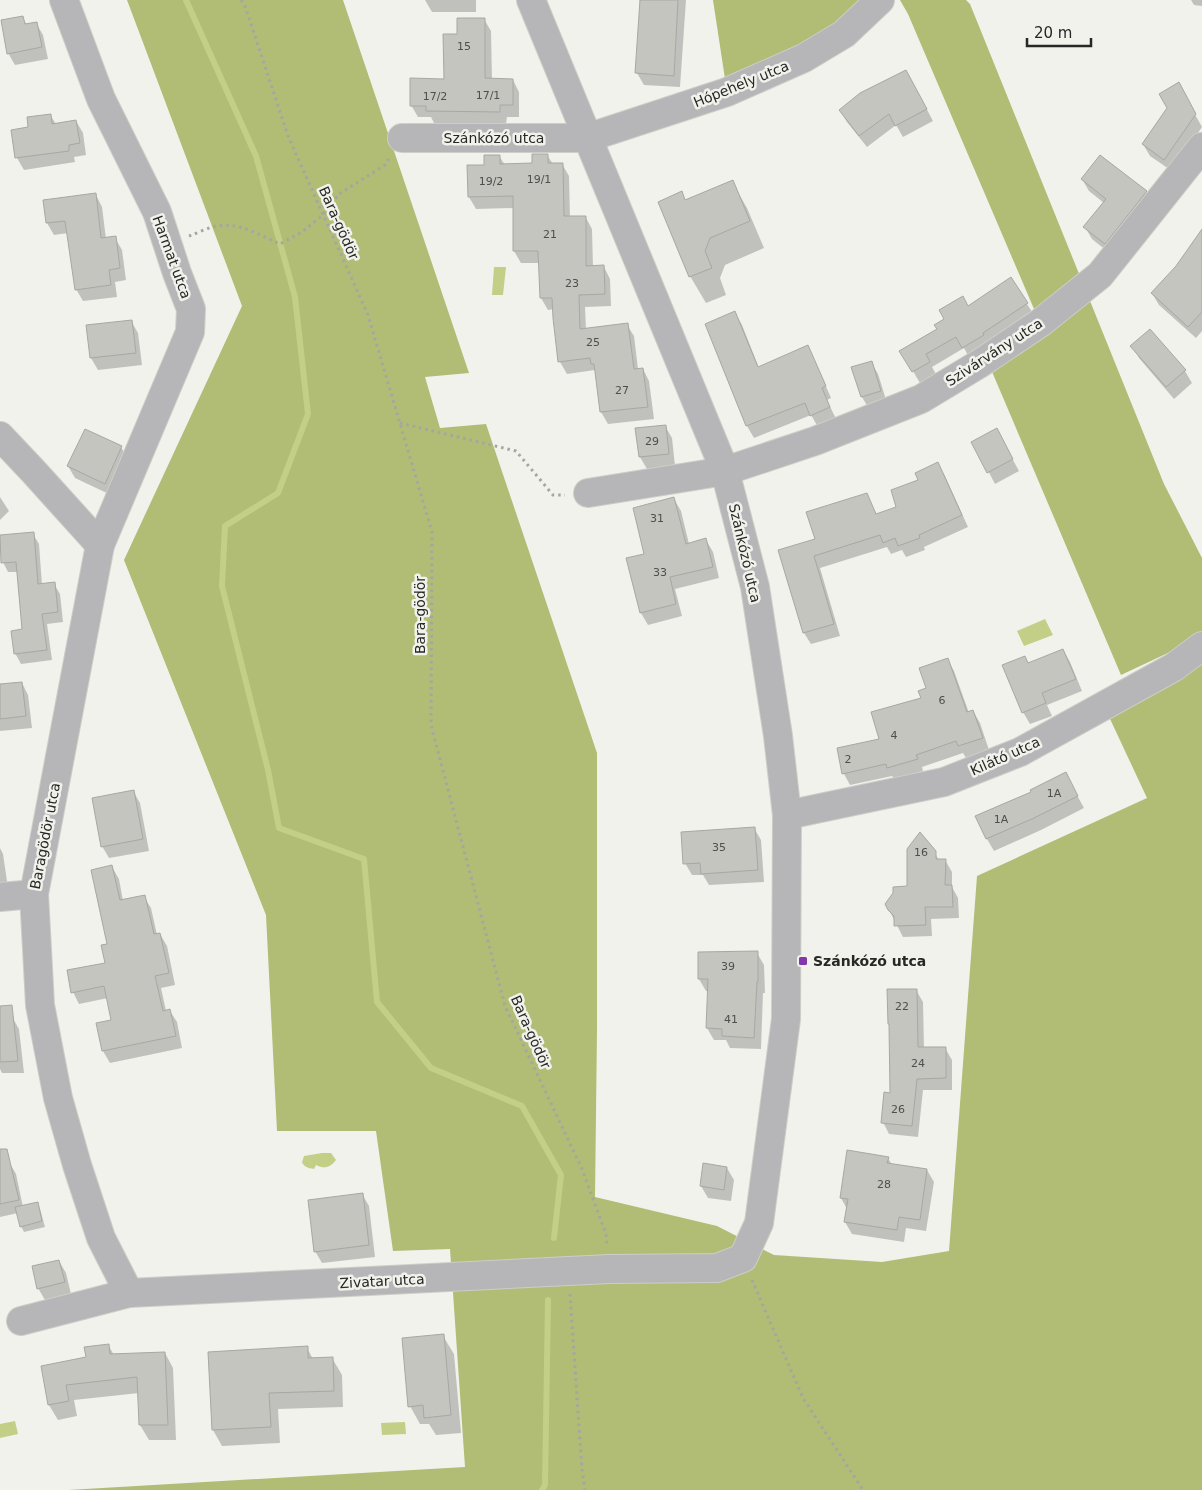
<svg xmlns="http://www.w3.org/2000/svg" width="1202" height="1490" viewBox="0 0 1202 1490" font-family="'DejaVu Sans',sans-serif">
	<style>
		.forest { fill: #b1bc75 }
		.water { fill: #c3ce87 }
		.shadow { fill: #0003 }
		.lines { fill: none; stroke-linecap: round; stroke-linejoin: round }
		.stream { stroke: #c3ce87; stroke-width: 6 }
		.building { fill: #c4c5bf; stroke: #a7a8a3 }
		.minor-casing { stroke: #cdcec8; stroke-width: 30 }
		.path { stroke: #a5a6a1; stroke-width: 3; stroke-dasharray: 2.5 4; stroke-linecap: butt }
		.minor { stroke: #b6b5b7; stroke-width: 28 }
		.poi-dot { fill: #8038aa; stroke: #f1f2ec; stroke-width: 2 }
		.labels { text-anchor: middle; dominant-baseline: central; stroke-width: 5; stroke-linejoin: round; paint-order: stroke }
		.number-label { font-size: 11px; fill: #4e4f4c }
		.street-label { font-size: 14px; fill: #272825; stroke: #f1f2ec }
		.poi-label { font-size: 14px; font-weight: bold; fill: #272825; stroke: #f1f2ec; text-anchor: start }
	</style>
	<rect width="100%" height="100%" fill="#f1f2ec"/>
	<!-- forest -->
	<g class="forest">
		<polygon points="127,0 343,0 469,373 425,377 440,428 486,424 597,753 597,1029 595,1197 717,1226 774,1255 882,1262 949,1251 977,876 1147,798 1104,706 1202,646 1202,1490 68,1490 465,1467 450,1249 393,1251 376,1131 277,1131 266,915 124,560 242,306"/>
		<polygon points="713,0 877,0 727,92"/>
		<polygon points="900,0 966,0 970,4 1164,484 1202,558 1202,637 1121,675 990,367 1040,323 908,14"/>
	</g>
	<!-- water -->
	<g class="water">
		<polygon points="494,267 506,267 503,295 492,295"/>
		<polygon points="1045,619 1053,635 1024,646 1017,631"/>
		<path d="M 322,1153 L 331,1153 L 336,1160 C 330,1168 324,1169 316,1165 L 314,1169 C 308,1168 304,1167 302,1162 L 304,1156 Z"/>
		<polygon points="15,1421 18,1434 0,1438 0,1424"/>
		<polygon points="405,1422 406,1434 382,1435 381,1423"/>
	</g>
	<!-- shadow -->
	<g class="shadow">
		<polygon points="425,0 476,0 476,12 432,12"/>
		<polygon points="639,0 686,0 680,87 644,85 637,73 641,3"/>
		<polygon points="1191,0 1202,0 1202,6 1194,5"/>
		<polygon points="22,17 27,25 36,23 43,35 48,59 15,65 8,53"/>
		<polygon points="484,19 491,31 492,80 513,80 519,92 519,117 507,117 506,124 434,123 431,117 418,117 411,105 445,80 459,35"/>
		<polygon points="913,83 933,121 903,137 896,125 867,147 847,122 840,110"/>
		<polygon points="1178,84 1202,127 1172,171 1150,156 1143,144 1168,109"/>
		<polygon points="50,115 56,124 76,121 83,133 86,155 74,157 75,162 24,170 17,158 13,131 30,128"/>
		<polygon points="547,155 553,164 562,164 569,176 570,218 586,218 592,229 593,267 604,267 610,279 611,306 585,307 586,330 627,325 634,336 638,369 643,369 649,381 654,419 608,424 601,412 595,370 567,374 560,362 554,309 548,310 541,298 540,263 521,263 514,251 514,208 476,209 469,197 468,166 485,166 499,156 505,165 533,165"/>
		<polygon points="1082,179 1146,192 1153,204 1112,255 1092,239 1085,227 1104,203 1089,191"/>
		<polygon points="732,182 747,208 764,248 725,265 720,278 726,295 706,303 690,276 682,193 686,201"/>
		<polygon points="96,195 102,207 106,239 115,238 122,250 126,280 115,282 117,297 83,301 76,289 68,233 54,235 47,223"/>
		<polygon points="1202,241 1202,331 1196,338 1159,305 1152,293"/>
		<polygon points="1011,279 1034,315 970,359 964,348 932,367 936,374 920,383 901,351 938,329 946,320"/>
		<polygon points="735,313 742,325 759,368 808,347 814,359 831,398 827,400 836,419 818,427 811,415 754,438 747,426 707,324"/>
		<polygon points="131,321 138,333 142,365 98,370 91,358 87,326"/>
		<polygon points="1150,331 1185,371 1192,383 1174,399 1139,358 1132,346"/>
		<polygon points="871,362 878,374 887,403 869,409 862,397 853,368"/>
		<polygon points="665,426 672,438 675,466 647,469 640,457"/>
		<polygon points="1003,441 1019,471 995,484 973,442"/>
		<polygon points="121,447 128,459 111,495 75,478 68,466"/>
		<polygon points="938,464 945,476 968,527 924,547 925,550 906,557 902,550 891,554 887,547 820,568 840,636 811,644 804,633 779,551 816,540 866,494 877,515 898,508 920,481"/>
		<polygon points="0,497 9,511 0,520"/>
		<polygon points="674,499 681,511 689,544 706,540 713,552 719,578 675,589 682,616 648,625 641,613 628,559 646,554"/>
		<polygon points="33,534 39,544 42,585 54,584 60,594 63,622 47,624 52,660 21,664 15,653 24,630 18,572 8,572 3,562"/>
		<polygon points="1063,650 1070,662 1082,691 1047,705 1052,716 1030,724 1023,712 1028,664"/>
		<polygon points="947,659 954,671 969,713 973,711 980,723 989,750 966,758 963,753 922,767 923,771 895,779 892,776 850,785 844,774 880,740 922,698"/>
		<polygon points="22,683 28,695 32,728 0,731 0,686"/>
		<polygon points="1072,786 1084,808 1041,830 994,851 987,839 977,816"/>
		<polygon points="133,791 140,803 149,851 109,858 102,846"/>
		<polygon points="754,828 761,840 764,882 709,885 703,875 692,875 685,863"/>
		<polygon points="0,848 3,854 8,888 0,889"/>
		<polygon points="934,852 939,860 945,860 952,872 952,887 958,898 959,918 931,919 932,936 903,937 889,910 908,887"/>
		<polygon points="112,867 119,879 123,901 144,897 151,908 157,935 160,934 167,946 175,985 161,988 166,1011 170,1011 177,1022 182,1048 110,1063 103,1051 97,1024 113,1021 108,998 79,1004 73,992 106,964"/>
		<polygon points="699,953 757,953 764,965 765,993 763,993 761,1049 730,1048 726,1040 714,1040 707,1028 709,991 706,991 699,979"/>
		<polygon points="916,990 923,1002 924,1048 945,1048 952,1060 952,1090 923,1090 918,1137 889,1134 883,1122 891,1094"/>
		<polygon points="12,1017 19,1029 24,1073 2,1073 0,1069 0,1018"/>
		<polygon points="848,1152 888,1158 892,1165 927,1170 934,1182 926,1231 906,1228 904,1242 852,1234 845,1222 847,1209 841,1198"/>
		<polygon points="9,1162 16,1174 23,1207 37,1203 40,1209 45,1227 24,1232 21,1226 18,1213 0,1217 0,1164"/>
		<polygon points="704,1165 727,1168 734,1180 731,1201 708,1198 701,1186"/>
		<polygon points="362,1194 369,1206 375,1257 322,1263 315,1251"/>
		<polygon points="59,1261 66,1273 71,1294 45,1300 38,1288"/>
		<polygon points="443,1336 454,1354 461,1433 436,1435 429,1424 420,1424 410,1406"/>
		<polygon points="108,1345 114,1355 165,1353 173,1368 176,1440 149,1440 140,1425 139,1393 74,1400 77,1416 58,1420 49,1405 87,1358"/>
		<polygon points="307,1348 313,1359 332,1358 342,1375 343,1407 278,1409 280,1443 222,1446 213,1430"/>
	</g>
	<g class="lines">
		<!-- stream -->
		<g class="stream">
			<polyline points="186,0 256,156 295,297 308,414 278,493 225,526 222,586 268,770 279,828 364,859 377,1002 431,1068 522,1106 561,1175 554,1238"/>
			<polyline points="542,1490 545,1485 548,1300"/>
		</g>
	</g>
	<!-- building -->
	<g class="building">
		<polygon points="640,0 678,0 674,76 635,73"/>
		<polygon points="23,16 25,24 37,22 42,47 7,54 1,20"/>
		<polygon points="457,18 485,18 485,78 513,79 513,105 500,105 500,112 426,111 426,106 410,106 410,78 444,79 443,34 457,34"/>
		<polygon points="906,70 927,109 895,126 889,114 859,136 839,110 860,93"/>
		<polygon points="1179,82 1196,114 1164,160 1142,144 1167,108 1159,94"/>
		<polygon points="51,114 52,124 76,120 80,143 69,145 69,151 15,158 11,130 28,127 27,117"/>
		<polygon points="532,154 548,154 548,163 563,163 564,216 586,216 586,266 604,265 605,294 579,295 580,329 628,323 634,369 643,368 648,407 600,412 594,364 591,364 590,358 558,362 553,318 552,298 540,298 538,251 513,251 513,196 468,197 467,165 484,165 484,155 500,155 500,164 532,163"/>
		<polygon points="1100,155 1147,191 1105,244 1083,227 1106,199 1081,179"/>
		<polygon points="733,180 750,221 710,238 705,251 712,268 689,277 658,202 682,191 685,200"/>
		<polygon points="96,193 101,238 116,236 120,268 109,270 111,285 75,290 65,221 46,223 43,200"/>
		<polygon points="1202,229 1202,312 1188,327 1151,293 1176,266"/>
		<polygon points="1011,277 1028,303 983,333 984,335 962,348 956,337 926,354 930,362 912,372 899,351 937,329 934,325 944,319 939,310 963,296 968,306"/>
		<polygon points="735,311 758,367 808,345 826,386 822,388 830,407 810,416 805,403 746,426 705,324"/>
		<polygon points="132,320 136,353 90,358 86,325"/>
		<polygon points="1150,329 1186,370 1166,387 1130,346"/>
		<polygon points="872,361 881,391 861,397 851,367"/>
		<polygon points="666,425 669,454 639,457 635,428"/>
		<polygon points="997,428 1013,459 987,473 971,442"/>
		<polygon points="85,429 122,446 105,484 67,466"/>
		<polygon points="938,462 962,515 919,535 920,538 898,546 895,538 883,543 880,535 814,556 834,624 803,633 778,550 815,539 806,512 867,493 876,514 896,507 891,490 918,480 915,473"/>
		<polygon points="674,497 686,544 706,538 713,567 670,577 676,604 640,613 626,558 644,554 633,508"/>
		<polygon points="34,532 38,584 55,582 58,612 42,614 47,650 14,654 11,631 22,629 16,562 1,563 0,535"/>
		<polygon points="1063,649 1076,679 1042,693 1046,703 1022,713 1002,665 1025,656 1028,663"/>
		<polygon points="948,658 967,712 973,710 983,738 958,746 956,741 916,755 918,759 887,768 886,764 842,774 837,748 879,739 871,712 921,698 918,691 926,688 919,668"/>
		<polygon points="22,682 26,716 0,719 0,684"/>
		<polygon points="1066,772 1078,796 1034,818 986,839 975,816 1031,792 1030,790"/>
		<polygon points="134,790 143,839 101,847 92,798"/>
		<polygon points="755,827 758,870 701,874 700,863 683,864 681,832"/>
		<polygon points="920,832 936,851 936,859 946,859 945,885 952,885 953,907 925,907 926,925 894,926 894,916 888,910 885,904 893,893 893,887 907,886 907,849"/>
		<polygon points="112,865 120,900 145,895 154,934 160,933 169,973 155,976 163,1011 170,1009 176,1036 102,1051 96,1023 111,1020 104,986 71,993 67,970 105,963 101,945 107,944 91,870"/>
		<polygon points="758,951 758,982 757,982 754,1038 722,1036 722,1029 706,1028 708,979 698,979 698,952"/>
		<polygon points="887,989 917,989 918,1047 946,1047 946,1078 917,1079 912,1126 881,1123 884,1092 890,1093 889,1024 888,1024"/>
		<polygon points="12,1005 18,1061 0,1062 0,1006"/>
		<polygon points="0,1149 7,1149 19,1200 0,1204"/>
		<polygon points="847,1150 889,1157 887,1163 927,1169 920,1220 899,1217 897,1230 844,1222 848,1199 840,1198"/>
		<polygon points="703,1163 727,1167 724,1190 700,1186"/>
		<polygon points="363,1193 369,1245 314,1252 308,1200"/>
		<polygon points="38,1202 42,1221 20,1227 15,1207"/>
		<polygon points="59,1260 65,1282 37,1289 32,1266"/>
		<polygon points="444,1334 451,1415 424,1418 423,1405 408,1407 402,1338"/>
		<polygon points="109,1344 110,1354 165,1352 168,1425 139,1425 137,1377 66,1385 69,1401 48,1405 41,1366 86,1357 84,1347"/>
		<polygon points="308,1346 308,1358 333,1357 334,1391 269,1393 271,1427 212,1430 208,1352"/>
	</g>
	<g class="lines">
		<!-- minor casing -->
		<g class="minor-casing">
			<g id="minor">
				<polyline points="64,0 101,99 157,212 177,273 191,309 190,332 100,545"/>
				<polyline points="402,138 587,138 727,92 804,58 844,34 880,0"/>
				<polyline points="0,436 34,472 100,545 34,894 40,1005 58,1098 77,1165 101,1238 129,1293"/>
				<polyline points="588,493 725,471 815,441 921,399 979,364 1040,323 1100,275 1202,147"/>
				<polyline points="787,815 944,782 1020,752 1174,667 1202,646"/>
				<polyline points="0,897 34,894"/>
				<polyline points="21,1321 129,1293 609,1269 717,1268 743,1258 759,1223 786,1019 787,815 778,736 755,587 725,471 531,0"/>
			</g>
		</g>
		<!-- path -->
		<g class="path">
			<polyline points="241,0 245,6 288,136 368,315 432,532 431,725 505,1006 582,1169 606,1234 607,1246"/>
			<path d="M 189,236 C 198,233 208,227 218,226 C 240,222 261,236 280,244 L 302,232 L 323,215 L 339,194 L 385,165 L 389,158"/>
			<polyline points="400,423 516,451 553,495 565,495"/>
			<polyline points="752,1280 803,1398 863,1490"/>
			<polyline points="570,1294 582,1470 585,1490"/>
		</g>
		<!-- minor -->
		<use href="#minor" class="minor"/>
	</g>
	<!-- markers -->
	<rect class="poi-dot" x="798" y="956" width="10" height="10" rx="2.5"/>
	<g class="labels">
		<!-- number labels -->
		<g class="number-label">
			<text x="464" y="46">15</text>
			<text x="488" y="95">17/1</text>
			<text x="435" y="96">17/2</text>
			<text x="539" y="179">19/1</text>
			<text x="491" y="181">19/2</text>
			<text x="550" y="234">21</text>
			<text x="572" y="283">23</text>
			<text x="593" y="342">25</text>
			<text x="622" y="390">27</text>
			<text x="652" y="441">29</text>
			<text x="657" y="518">31</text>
			<text x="660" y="572">33</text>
			<text x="942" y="700">6</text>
			<text x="894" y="735">4</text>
			<text x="848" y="759">2</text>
			<text x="1054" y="793">1A</text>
			<text x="1001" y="819">1A</text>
			<text x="719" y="847">35</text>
			<text x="921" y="852">16</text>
			<text x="728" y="966">39</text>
			<text x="902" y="1006">22</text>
			<text x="731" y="1019">41</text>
			<text x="918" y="1063">24</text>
			<text x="898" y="1109">26</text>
			<text x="884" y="1184">28</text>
		</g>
		<!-- street labels -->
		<g class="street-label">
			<text transform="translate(741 84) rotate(-22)">Hópehely utca</text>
			<text x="494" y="138">Szánkózó utca</text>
			<text transform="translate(339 223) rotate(66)">Bara-gödör</text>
			<text transform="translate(172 257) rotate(70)">Harmat utca</text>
			<text transform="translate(994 352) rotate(-33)">Szivárvány utca</text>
			<text transform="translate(745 553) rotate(77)">Szánkózó utca</text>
			<text transform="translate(420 615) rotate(-90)">Bara-gödör</text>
			<text transform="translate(1005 756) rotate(-24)">Kilátó utca</text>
			<text transform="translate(45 836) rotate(-79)">Baragödör utca</text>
			<text transform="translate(531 1032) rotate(66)">Bara-gödör</text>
			<text transform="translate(382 1281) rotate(-3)">Zivatar utca</text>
		</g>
		<!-- poi labels -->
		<g class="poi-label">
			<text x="813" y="961">Szánkózó utca</text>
		</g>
	</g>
	<!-- scale -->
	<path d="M1027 38v8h64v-8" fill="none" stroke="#272825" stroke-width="2.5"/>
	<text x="1034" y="38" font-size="15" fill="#272825" stroke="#f1f2ec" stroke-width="4" paint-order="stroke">20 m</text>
</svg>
